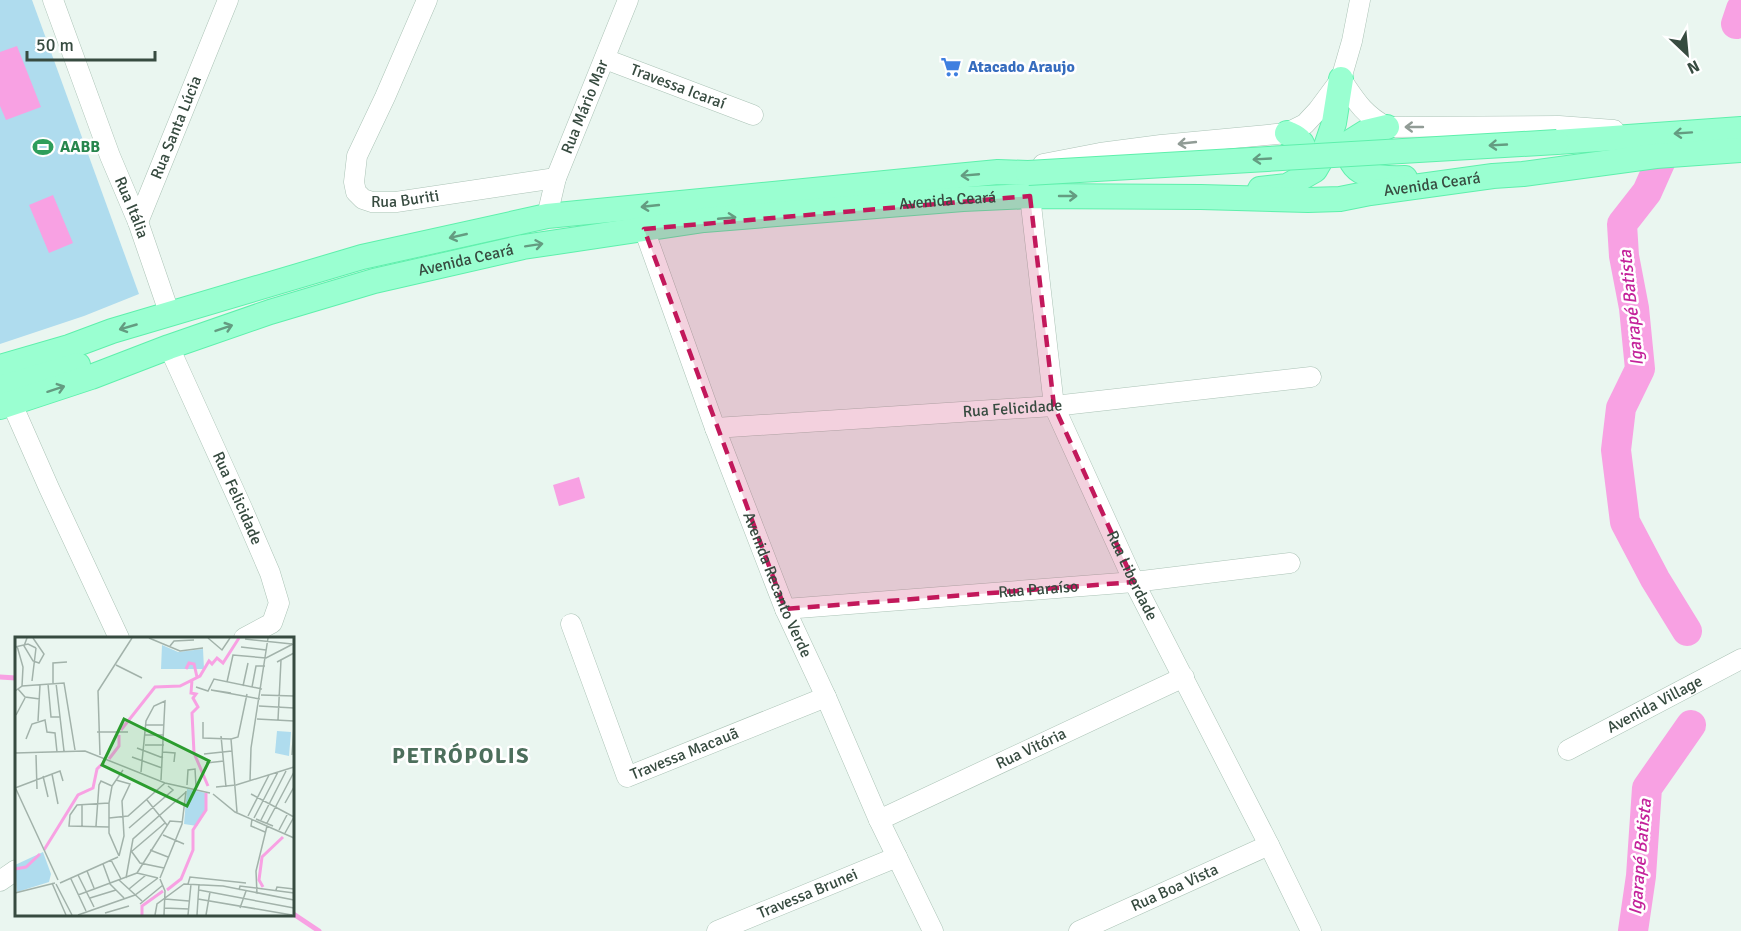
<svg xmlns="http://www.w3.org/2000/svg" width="1741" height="931" viewBox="0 0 1741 931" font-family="Signika,sans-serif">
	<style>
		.green { fill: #afdcee }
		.water { fill: #f8a1e3 }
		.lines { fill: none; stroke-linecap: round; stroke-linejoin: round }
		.stream { stroke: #f8a1e3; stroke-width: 5 }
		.river { stroke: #f8a1e3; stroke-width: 30 }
		.minor-casing { stroke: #abc3b6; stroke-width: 21 }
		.major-casing { stroke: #5ef0ac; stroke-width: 26 }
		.minor { stroke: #fff; stroke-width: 20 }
		.major { stroke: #9affd1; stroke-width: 24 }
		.major-bridge-casing { stroke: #5ef0ac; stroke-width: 26; stroke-linecap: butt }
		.major-bridge { stroke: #9affd1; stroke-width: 24 }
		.oneway { stroke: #919c96 }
		.oneway2 { stroke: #649c81 }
		.marked { fill: #c2185b; fill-opacity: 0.2; stroke: #c2185b; stroke-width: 4.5; stroke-dasharray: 12 8; stroke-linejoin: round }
		.labels { text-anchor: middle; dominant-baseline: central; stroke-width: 5; stroke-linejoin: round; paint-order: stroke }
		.shop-label { font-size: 16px; font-weight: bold; fill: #366cbe; stroke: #fff; text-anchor: start }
		.street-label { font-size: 16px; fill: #374b40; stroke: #fff }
		.leisure-label { font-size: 16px; font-weight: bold; fill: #27864d; stroke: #fff; text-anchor: start }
		.water-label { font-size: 18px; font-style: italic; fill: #c4239b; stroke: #fff }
		.district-label { font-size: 22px; font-weight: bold; letter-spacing: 1.5px; fill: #4d6f5c; stroke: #fff }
		.inset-river { fill: none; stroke: #f8a1e3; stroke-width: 3 }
		.inset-road { fill: none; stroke: #a2b2aa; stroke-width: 1.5 }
		.view { fill: #2b9c2e; fill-opacity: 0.15; stroke: #2b9c2e; stroke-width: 3 }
		.inset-edge { fill: none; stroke: #374b40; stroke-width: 3 }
	</style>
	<rect width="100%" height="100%" fill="#eaf6f0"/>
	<!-- green -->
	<polygon class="green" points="0,0 32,0 139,294 84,316 0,344"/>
	<!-- water -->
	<g class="water">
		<polygon points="17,46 41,107 6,120 0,106 0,52"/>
		<polygon points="53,195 73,243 49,253 29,205"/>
		<polygon points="579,477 585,498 559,506 553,485"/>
	</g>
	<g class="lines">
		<!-- stream -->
		<g class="stream">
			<polyline points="0,677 16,678"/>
			<polyline points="292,913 319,931"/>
		</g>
		<!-- river -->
		<g class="river">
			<polyline points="1736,24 1741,9"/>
			<polyline points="1663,156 1647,192 1622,224 1624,256 1634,308 1640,369 1621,408 1616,450 1625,522 1655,579 1687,631"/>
			<polyline points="1633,931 1641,876 1647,788 1691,725"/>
		</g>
		<!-- minor casing -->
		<g class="minor-casing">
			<g id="minor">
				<path id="s1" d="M 53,0 L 110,156 L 138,222 L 170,315"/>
				<path id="s2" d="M 427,0 L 385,97 L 357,156 L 354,182 L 356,192 L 363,199 L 372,202 L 396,202 L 556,178"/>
				<path id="s3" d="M 605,59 L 753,115"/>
				<path d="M 1341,79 C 1356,101 1363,114 1387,127 L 1559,126 L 1614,130"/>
				<polyline points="1043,164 1100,153 1161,145 1287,133 1305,124 1318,110 1341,79 1352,41 1360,0"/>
				<path id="s4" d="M 1030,196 L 1054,406 L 1134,582 L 1269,845 L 1311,931"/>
				<path id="s5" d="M 547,216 L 556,178 L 628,0"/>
				<path id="s6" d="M 138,222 L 228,0"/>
				<path id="s7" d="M 644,229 L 715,428 L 785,609 L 826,697 L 879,820 L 933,931"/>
				<path id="s8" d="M 169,347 L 242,508 L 270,573 L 279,603 L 272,623 L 244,638"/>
				<polyline points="12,404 49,488 119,638"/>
				<path id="s9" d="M 715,428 L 1054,406 L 1311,377"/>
				<path id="s10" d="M 785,609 L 1134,582 L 1290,563"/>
				<path id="s11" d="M 571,624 L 627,777 L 826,697"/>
				<path id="s12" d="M 1568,750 L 1741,659"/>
				<path id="s13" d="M 879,820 L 1184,677"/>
				<polyline points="0,881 16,870"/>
				<path id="s14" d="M 717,931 L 897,857"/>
				<path id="s15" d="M 1079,931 L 1269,845"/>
			</g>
		</g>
		<!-- major casing -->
		<g class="major-casing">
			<g id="major">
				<path d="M 1387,127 L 1366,132 L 1350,142 C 1343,177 1380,179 1405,178"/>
				<path d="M 1287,133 C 1291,135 1297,137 1300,141 C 1308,149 1303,167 1302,177"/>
				<polyline points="1557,142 1741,129"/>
				<polyline points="1260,189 1287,186 1315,170 1322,158 1334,123 1341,79"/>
				<polyline points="0,367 69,347 112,331 362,257 547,216 956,176 998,172 1028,173"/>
				<polyline points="0,388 78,365"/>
				<path id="s16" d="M 0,407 L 91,377 L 169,347 L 270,312 L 374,281 L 523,247 L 644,229 L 704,220 L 963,199 L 1030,196 L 1201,197 L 1308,200 L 1340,199 L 1370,193 L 1493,176 L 1523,174 L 1656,156 L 1741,150"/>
			</g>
		</g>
		<!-- minor -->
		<use href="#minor" class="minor"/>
		<!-- major -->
		<use href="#major" class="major"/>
		<!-- major-bridge casing -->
		<g class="major-bridge-casing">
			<polyline id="major-bridge" points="1028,173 1557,142"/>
		</g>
		<!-- major-bridge -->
		<use href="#major-bridge" class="major-bridge"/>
	</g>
	<!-- one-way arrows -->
	<defs><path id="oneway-shaft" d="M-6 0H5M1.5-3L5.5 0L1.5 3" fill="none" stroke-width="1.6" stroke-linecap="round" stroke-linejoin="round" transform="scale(1.5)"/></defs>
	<g class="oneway">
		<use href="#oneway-shaft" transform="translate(1414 127) rotate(180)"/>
		<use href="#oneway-shaft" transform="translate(1187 143) rotate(174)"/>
	</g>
	<g class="oneway2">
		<use href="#oneway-shaft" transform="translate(1683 133) rotate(176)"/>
		<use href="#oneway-shaft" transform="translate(1498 145) rotate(177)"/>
		<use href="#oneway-shaft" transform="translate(1262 159) rotate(177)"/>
		<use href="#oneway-shaft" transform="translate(970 175) rotate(175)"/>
		<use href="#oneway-shaft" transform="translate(1068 196)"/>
		<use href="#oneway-shaft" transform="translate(650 206) rotate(174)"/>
		<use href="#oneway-shaft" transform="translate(727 218) rotate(-5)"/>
		<use href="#oneway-shaft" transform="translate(458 236) rotate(167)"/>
		<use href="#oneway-shaft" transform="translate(534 245) rotate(-9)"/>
		<use href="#oneway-shaft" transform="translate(128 327) rotate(164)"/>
		<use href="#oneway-shaft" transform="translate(224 328) rotate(-19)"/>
		<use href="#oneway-shaft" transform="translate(56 389) rotate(-18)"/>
	</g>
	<!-- marked area -->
	<path class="marked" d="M 1030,196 L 1054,406 L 1134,582 L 785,609 L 644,229 Z"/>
	<!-- icons -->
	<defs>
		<g id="supermarket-bare" transform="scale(1.62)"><path d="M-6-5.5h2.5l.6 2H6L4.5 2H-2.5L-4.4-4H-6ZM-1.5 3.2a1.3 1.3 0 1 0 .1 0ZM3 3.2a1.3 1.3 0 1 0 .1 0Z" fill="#3f7fe0" stroke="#fff" stroke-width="2.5" paint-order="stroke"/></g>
		<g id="stadium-bare" transform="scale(1.62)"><path d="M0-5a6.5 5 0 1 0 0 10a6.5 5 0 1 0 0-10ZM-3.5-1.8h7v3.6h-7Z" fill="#2e9e5b" stroke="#fff" stroke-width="2.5" paint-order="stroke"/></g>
	</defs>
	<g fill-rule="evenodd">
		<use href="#supermarket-bare" x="951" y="67"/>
		<use href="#stadium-bare" x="43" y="147"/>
	</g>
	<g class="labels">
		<!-- shop labels -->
		<g class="shop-label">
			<text x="968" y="67">Atacado Araujo</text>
		</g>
		<!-- street labels -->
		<g class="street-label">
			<text stroke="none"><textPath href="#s3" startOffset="78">Travessa Icaraí</textPath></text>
			<text stroke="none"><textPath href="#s5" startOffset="116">Rua Mário Mar</textPath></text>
			<text stroke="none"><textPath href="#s6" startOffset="102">Rua Santa Lúcia</textPath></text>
			<text stroke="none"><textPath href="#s16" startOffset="1461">Avenida Ceará</textPath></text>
			<text stroke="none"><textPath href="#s2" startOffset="260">Rua Buriti</textPath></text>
			<text stroke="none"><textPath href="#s16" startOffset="975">Avenida Ceará</textPath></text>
			<text stroke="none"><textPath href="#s1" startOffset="222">Rua Itália</textPath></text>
			<text stroke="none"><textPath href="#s16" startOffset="489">Avenida Ceará</textPath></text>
			<text stroke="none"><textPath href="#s9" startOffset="298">Rua Felicidade</textPath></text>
			<text stroke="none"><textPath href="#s8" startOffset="166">Rua Felicidade</textPath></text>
			<text stroke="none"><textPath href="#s4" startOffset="398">Rua Liberdade</textPath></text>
			<text stroke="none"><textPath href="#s7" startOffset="380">Avenida Recanto Verde</textPath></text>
			<text stroke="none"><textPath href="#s10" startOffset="254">Rua Paraíso</textPath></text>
			<text stroke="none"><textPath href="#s12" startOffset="98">Avenida Village</textPath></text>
			<text stroke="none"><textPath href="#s13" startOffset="168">Rua Vitória</textPath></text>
			<text stroke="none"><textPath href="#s11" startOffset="225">Travessa Macauã</textPath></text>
			<text stroke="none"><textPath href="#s15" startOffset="105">Rua Boa Vista</textPath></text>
			<text stroke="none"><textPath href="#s14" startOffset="98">Travessa Brunei</textPath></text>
		</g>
		<!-- leisure labels -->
		<g class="leisure-label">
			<text x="60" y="147">AABB</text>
		</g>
		<!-- water labels -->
		<g class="water-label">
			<text transform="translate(1631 308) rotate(-96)">Igarapé Batista</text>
			<text transform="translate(1640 857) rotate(-85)">Igarapé Batista</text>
		</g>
		<!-- district labels -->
		<g class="district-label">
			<text x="461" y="755">PETRÓPOLIS</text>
		</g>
	</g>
	<!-- overview -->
	<g transform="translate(15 637)">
		<rect width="279" height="279" fill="#eaf6f0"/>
		<path d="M 147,8 L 163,15 L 188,12 L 189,32 L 146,32 ZM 262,94 L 276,95 L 274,119 L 260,116 ZM 172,152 L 191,156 L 191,173 L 182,189 L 169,187 ZM 28,215 L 36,237 L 34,245 L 2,255 L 0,228 Z" fill="#afdcee"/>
		<path class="inset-river" d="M 171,32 L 174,26 L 179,27 L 182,40M 177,43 L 176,56 L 181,57 L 178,61 L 183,70 L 177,76 L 179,116 L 193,149M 106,93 L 140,50 L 165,49 L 185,39 L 194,24 L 197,27 L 202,21 L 208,26 L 224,1M 94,122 L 104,109 L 104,98M 29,213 L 63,158 L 78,151 L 82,132 L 87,127M 0,232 L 11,230 L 25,217M 248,250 L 244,243 L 247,220 L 268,200M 152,253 L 166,242 L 178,213 L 178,193 L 191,173 L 191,156M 127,278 L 127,269 L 148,254"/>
		<path class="inset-road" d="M 12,1 L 9,9 L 18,24 L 24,26 L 29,17 L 18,1M 134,1 L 165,14 L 188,11M 193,1 L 207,13 L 215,1M 230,2 L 277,7M 155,9 L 159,4 L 179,3M 0,10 L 13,7 L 21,11M 226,10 L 251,13M 262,25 L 279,16M 101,28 L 127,41M 17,44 L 21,11M 212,45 L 218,18 L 251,21 L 278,7M 38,46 L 38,26 L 52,25M 41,46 L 49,114M 33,47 L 36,80 L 45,80M 7,49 L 49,46 L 60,113M 228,49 L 233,26M 181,50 L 193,54 L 199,42 L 247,52M 237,50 L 241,29 L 250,29M 3,52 L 10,60 L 25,62M 0,54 L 7,49 L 8,30 L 2,9M 216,56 L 196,53 L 245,62M 246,58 L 279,59M 244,69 L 279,71M 1,78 L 10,61M 242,82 L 279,84M 263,83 L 266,23M 23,84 L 25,48M 188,85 L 188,101 L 216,102M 130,88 L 149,88M 82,95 L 113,95M 130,98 L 149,98M 206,99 L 211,150M 11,102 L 17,87 L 30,83 L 32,95 L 40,96 L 42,115M 130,108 L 149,108M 122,111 L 148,121M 148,115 L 160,116 L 159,125M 0,116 L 70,114 L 150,146 L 195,156M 189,117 L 217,114M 21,118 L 22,152M 85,118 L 83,54 L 117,1M 277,118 L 279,89M 117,120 L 147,131M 191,126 L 209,124M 126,135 L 131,84 L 139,69 L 150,64 L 146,143M 37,137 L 43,167M 28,139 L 33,160M 101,143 L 115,147 L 107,164 L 109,199 L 104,219M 235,144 L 236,111 L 253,1M 172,148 L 173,133 L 180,132 L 181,149M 0,150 L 43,243M 201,150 L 221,148 L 279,130M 0,151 L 45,134 L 48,144M 198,157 L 220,175 L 279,201M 236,157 L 279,180M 132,163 L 152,188M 94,166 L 62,168 L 55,178 L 54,189 L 94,190M 270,166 L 279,150M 67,167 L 67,189M 222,175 L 216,102 L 223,100 L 232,57M 233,179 L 254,138M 94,181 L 113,179 L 150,146M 239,181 L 263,135M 237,182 L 236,189 L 250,195M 241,182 L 258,189M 246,183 L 271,134M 252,186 L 279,135M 81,189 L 84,148 L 86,144 L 97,149M 114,191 L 158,153 L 153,149M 264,193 L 273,176M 270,196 L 279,180M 148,198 L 169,207M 135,213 L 153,220M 116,215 L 150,186M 117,215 L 125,226 L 149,231M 104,219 L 94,196 L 94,166 L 97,149 L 108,133M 96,223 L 106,242M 88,227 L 95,246M 72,234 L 79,251M 122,236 L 155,184 L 168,185M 122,236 L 143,241M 63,238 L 79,270M 111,241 L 118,202 L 171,155M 145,241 L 167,187 L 171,154M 56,242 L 71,274M 145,242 L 150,254 L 149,278M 104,243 L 127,264M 37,246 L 51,278M 45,246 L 103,220M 94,246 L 109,261M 41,247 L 57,278M 173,247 L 175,240 L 231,246M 114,252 L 131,238M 184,253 L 279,271M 224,253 L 225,249 L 279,256M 261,253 L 262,250 L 279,252M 0,256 L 40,246M 242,257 L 241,234 L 252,189M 63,258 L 122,236M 75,261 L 101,253M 150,262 L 174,264M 183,262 L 277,278M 125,267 L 148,248M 149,271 L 174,272M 225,271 L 231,254M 90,276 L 114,269M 63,278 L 120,258 L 143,241M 140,278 L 142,267 L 169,247 L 208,249 L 279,263M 173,278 L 176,247M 182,278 L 184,247M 191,278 L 195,255"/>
		<path class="view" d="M 109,82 L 194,124 L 172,169 L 87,128 Z"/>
		<rect width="279" height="279" class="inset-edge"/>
	</g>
	<!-- north arrow -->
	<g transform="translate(1687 54) rotate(154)" stroke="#ffffff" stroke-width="4.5" paint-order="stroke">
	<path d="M0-4.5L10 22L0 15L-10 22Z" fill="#374b40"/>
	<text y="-9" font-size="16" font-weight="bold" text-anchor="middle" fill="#374b40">N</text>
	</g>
	<!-- scale -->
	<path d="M27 51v9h128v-9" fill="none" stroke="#374b40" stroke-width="3"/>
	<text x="36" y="51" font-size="18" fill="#374b40" stroke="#ffffff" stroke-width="4.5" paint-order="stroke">50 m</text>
</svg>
